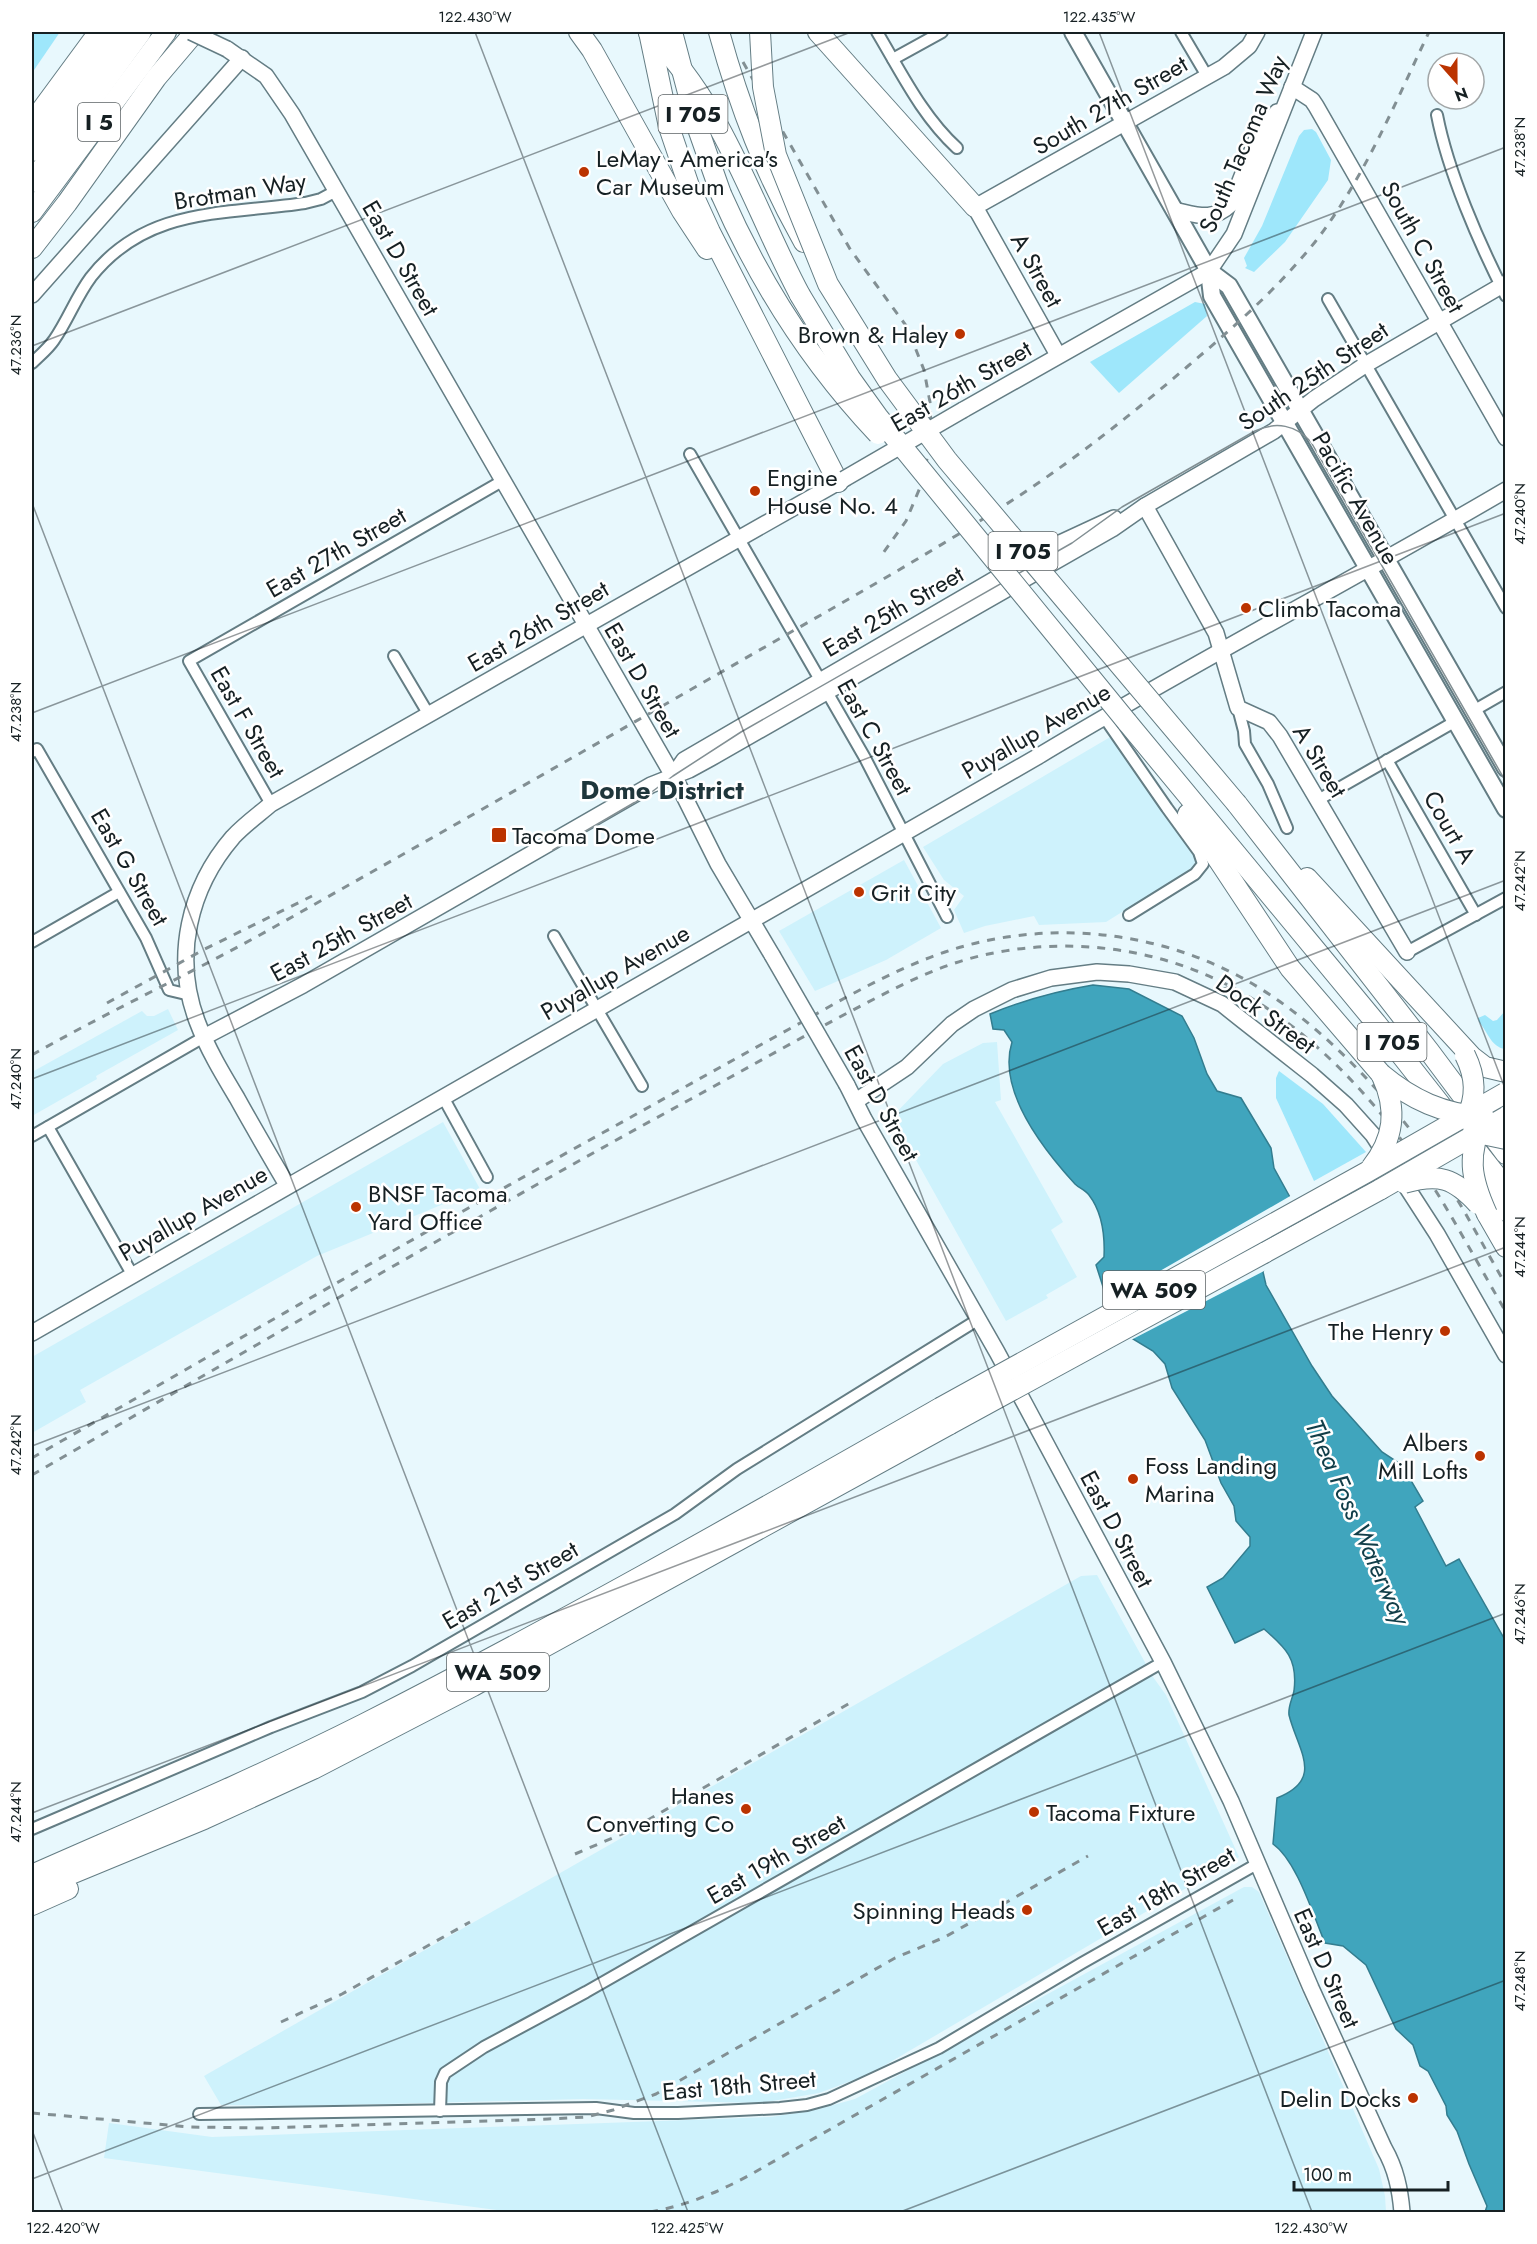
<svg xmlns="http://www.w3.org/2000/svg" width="1537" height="2244" viewBox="0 0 1537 2244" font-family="Jost,sans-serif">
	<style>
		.built { fill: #cef2fc }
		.green { fill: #9ee7fb }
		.water { fill: #40a5bd; stroke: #337d8f; stroke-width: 1.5 }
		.pier { fill: #e8f8fd }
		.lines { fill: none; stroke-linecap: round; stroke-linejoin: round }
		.street-casing { stroke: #647d84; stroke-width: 14 }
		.secondary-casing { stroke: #647d84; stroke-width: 18 }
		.primary-casing { stroke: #647d84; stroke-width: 20 }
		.highway-casing { stroke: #647d84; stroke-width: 22 }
		.street { stroke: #fff; stroke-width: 10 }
		.secondary { stroke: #fff; stroke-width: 15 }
		.primary { stroke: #fff; stroke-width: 16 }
		.highway { stroke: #fff; stroke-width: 20 }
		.tram { stroke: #828f93; stroke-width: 1.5 }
		.rail { stroke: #828f93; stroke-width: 3; stroke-dasharray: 8 8; stroke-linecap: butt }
		.secondary-bridge-casing { stroke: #647d84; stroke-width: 18; stroke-linecap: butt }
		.highway-bridge-casing { stroke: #647d84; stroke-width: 22; stroke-linecap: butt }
		.secondary-bridge { stroke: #fff; stroke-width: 15 }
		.highway-bridge { stroke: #fff; stroke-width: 20 }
		.ticks { fill: none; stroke: #162023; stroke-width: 1.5; stroke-opacity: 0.45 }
		.poi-dot { fill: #b30; stroke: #fff; stroke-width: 2 }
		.labels { text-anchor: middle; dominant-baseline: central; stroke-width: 5; stroke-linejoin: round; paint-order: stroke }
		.shield { fill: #fff; stroke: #5c6365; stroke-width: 1.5 }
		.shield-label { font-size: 22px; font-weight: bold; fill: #162023 }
		.street-label { font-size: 24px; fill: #162023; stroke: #fff }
		.poi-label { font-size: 24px; fill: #162023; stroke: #fff; text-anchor: start }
		.neighbourhood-label { font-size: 26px; font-weight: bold; fill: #1f363b; stroke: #fff }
		.water-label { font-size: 26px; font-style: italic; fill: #113e49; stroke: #fff }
		.neatline { fill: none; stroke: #162023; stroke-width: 2 }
		.ticks-label { font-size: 15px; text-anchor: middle; fill: #162023 }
	</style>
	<rect width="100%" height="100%" fill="#e8f8fd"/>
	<!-- built -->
	<g class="built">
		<polygon points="1112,736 1196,858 1194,867 1106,922 1039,925 1034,916 985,926 964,933 954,910 964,896 944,880 923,847"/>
		<polygon points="904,860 941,928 886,960 815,991 779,931"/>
		<polygon points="168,1009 178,1030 96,1076 97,1079 32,1116 32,1072 142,1011 147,1016 154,1016"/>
		<polygon points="997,1042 1001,1100 995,1102 1063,1222 1051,1230 1077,1277 1046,1295 1048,1298 1006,1321 892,1117 943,1064 983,1043"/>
		<polygon points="443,1122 480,1189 317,1256 80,1390 86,1402 32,1433 32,1357"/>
		<polygon points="1097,1575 1153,1677 1166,1695 1239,1857 870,2074 819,2093 760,2103 583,2099 304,2106 221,2105 204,2076 1081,1576"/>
		<polygon points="1244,1887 1252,1887 1259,1892 1379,2169 1385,2196 1386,2212 511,2212 104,2158 109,2123 212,2137 771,2117 819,2109 855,2099"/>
	</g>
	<!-- green -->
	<g class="green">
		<polygon points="32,32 60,32 32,73"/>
		<polygon points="1312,129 1316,132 1331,160 1328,180 1285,242 1254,272 1245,268 1247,266 1244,258 1262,226 1299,136 1304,130"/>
		<polygon points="1195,302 1205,304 1207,316 1119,393 1090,362"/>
		<path d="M 1505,1011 L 1505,1049 C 1491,1047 1488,1032 1479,1022 L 1478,1018 L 1485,1015 L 1493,1021 L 1497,1020 Z"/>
		<polygon points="1279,1071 1323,1104 1366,1152 1314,1181 1276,1098 1276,1078"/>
	</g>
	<!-- water -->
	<path class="water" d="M 1093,985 L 1129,989 L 1182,1016 L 1194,1038 L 1207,1074 L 1217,1091 L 1241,1098 L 1271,1148 L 1274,1168 L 1291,1199 L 1263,1272 L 1266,1285 L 1312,1366 L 1332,1396 L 1382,1452 L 1402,1465 L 1423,1501 L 1415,1507 L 1446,1566 L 1459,1559 L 1505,1640 L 1505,2212 L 1485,2212 L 1487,2206 L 1469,2164 L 1457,2131 L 1447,2115 L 1446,2106 L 1428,2071 L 1420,2066 L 1413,2045 L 1396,2029 L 1366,1965 L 1343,1946 L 1325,1943 C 1313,1915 1297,1861 1273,1844 L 1277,1798 C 1325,1779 1298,1751 1289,1715 C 1288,1706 1292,1700 1294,1691 C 1298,1659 1286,1648 1264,1629 L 1235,1643 L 1207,1587 L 1223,1578 L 1250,1546 L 1250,1537 L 1236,1521 L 1234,1506 L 1221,1483 L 1205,1440 L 1172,1388 L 1165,1364 L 1153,1351 L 1128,1336 L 1105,1293 L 1096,1265 L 1104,1257 C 1105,1236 1102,1212 1089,1195 C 1085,1190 1079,1188 1075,1184 C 1043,1149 997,1090 1012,1042 L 1004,1030 L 993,1029 L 990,1014 C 1024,1000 1057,991 1093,985 Z"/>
	<!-- pier -->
	<polygon class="pier" points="1292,1195 1294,1199 1290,1223 1275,1243 1266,1270 1129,1341 1126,1338 1106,1302"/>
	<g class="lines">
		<!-- street casing -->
		<g class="street-casing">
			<g id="street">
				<path d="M 877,32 C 901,72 922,116 957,148"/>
				<polyline points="1181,32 1207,76"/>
				<polyline points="893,59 942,32"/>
				<path d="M 1437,115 C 1448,172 1479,243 1506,296"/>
				<polyline points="1328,299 1506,608"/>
				<path d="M 32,363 C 39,356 48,349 54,340 C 68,320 76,297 91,277 C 147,206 225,215 305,203 L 321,199 L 336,191"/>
				<polyline points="690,454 865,758 947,917"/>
				<polyline points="394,656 429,715"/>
				<polyline points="1238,708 1244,731 1245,744 1268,784 1287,828"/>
				<polyline points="1473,711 1506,692"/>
				<polyline points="1104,717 1167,808 1199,852 1203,864 1195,874 1129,915"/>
				<polyline points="32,752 37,749 146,938 169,990 190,995"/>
				<polyline points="1387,760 1476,915"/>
				<polyline points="1318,800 1456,721"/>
				<polyline points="271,804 189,661 504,480"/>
				<polyline points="554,936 642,1086"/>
				<polyline points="32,942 119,892"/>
				<polyline points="1407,952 1506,898"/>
				<polyline points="443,1097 487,1177"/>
				<polyline points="48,1127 132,1274"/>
				<polyline points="32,1136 204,1037"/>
				<polyline points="32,1829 271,1727 362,1692 412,1666 675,1514 737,1469 979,1319"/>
				<polyline points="440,2111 441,2082 445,2073 484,2047 586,1992 1163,1662"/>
				<polyline points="199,2114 596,2108 634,2113 678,2113 780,2108 807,2105 829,2099 939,2048 1082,1963 1257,1864"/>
			</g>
		</g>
		<!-- secondary casing -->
		<g class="secondary-casing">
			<g id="secondary">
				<polyline points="227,49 266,76 292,114 680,788 718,864 772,955"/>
				<polyline points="1292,87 1312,100 1316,106 1506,438"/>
				<path d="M 1174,210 C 1198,215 1212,222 1231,204 L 1257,138 L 1277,112"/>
				<polyline points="32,295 242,58"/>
				<polyline points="1058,355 975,207 1224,67 1249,46 1257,32"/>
				<polyline points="963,410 1209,271 1234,234 1314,32"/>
				<polyline points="1145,506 1216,633 1238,708 1269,722 1280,736 1407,952"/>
				<polyline points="673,776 684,760 1045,550 1114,518"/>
				<polyline points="204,1037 303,985 651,785 689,770 711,758 1112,529 1145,506 1274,431 1314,399 1365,365 1506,283"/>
				<path d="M 847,1085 L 864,1119 L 997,1352 L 1163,1662 L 1231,1801 L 1311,1988 L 1384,2148 C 1396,2169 1400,2189 1402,2212"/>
				<polyline points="856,1101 907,1067 952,1024 974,1009 1012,990 1051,978 1097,972 1129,974 1175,982 1222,1004 1242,1020 1312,1075 1346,1105 1373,1135 1437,1234 1506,1355"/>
				<path d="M 287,1185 C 270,1156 253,1127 237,1098 C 222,1073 207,1048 197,1021 C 173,957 189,888 233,837 C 244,825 258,815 271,804 L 844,479"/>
				<path d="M 32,1333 L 1037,757 C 1191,664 1351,581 1506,490"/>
			</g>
		</g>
		<!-- primary casing -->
		<g class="primary-casing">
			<g id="primary">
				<polyline points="1073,32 1209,271 1212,296 1506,809"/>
				<polyline points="1209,271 1229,286 1506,768"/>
			</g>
		</g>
		<!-- highway casing -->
		<g class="highway-casing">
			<g id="highway">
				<polyline points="579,32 592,50 682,211 707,249"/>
				<polyline points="649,32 669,127 689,186 710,232 838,482"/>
				<polyline points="672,32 696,123 721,194"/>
				<path d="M 719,32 C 740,108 765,173 804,242"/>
				<polyline points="818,32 975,207"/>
				<path d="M 649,33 C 723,103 753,207 800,295"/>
				<polyline points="32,123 99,32"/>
				<polyline points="32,151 122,32"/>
				<polyline points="32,182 141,32"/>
				<polyline points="32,212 166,32"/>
				<polyline points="32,248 67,203 156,78 195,32"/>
				<polyline points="1127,722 1376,1023 1506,1188"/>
				<polyline points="1237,804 1429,1051 1506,1154"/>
				<polyline points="1188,814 1290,968 1381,1074"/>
				<polyline points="1307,878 1472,1057 1485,1067 1506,1072"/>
				<polyline points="1486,1176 1506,1211"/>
				<polyline points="1487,1214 1506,1247"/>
				<polyline points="1264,1253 1381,1189"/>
				<path d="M 32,1875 C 143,1826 255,1779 364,1724 C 559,1625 750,1516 940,1408"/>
				<polyline points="32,1890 204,1819 313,1769 473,1686 950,1424"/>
				<polyline points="32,1905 68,1889"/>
			</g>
		</g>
		<!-- street -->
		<use href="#street" class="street"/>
		<!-- secondary -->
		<use href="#secondary" class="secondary"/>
		<!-- primary -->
		<use href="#primary" class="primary"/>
		<!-- highway -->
		<use href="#highway" class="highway"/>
		<!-- tram -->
		<path class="tram" d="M 553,850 L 649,794 L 673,776 L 741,732 L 1072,543 L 1122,507 L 1255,431 C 1276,421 1296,425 1311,442 L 1506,782"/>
		<!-- rail -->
		<g class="rail">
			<polyline points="743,62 850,249 907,327 924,370 930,402 931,432 924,478 906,521 881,556"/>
			<polyline points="107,1003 205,949 312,896"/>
			<path d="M 32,1055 C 109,1011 190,974 267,931 C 442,833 617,732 791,632 C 863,591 935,550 1005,505 C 1069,464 1130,416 1188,366 C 1233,328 1278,288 1315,242 C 1364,179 1395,103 1429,32"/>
			<path d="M 32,1458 C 229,1345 425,1231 624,1121 C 683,1088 742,1055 802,1022 C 848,996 895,969 945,952 C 1042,919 1154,929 1244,979 C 1313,1017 1378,1085 1424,1148 C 1455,1191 1479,1239 1506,1285"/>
			<path d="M 32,1475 C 250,1349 468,1221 689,1100 C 744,1070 798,1039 853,1010 C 895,988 938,965 984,955 C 1049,940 1123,944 1186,967 C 1280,1000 1359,1078 1415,1159 C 1448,1207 1476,1261 1506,1312"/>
			<polyline points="575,1854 629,1831 850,1703"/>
			<polyline points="281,2022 342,1994 470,1922"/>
			<polyline points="32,2113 190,2127 264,2128 548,2119 586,2117 613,2110 656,2094 895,1958 945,1937 1088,1856"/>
			<path d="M 650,2212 C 685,2206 716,2193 748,2176 L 1233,1900"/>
		</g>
		<!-- secondary-bridge casing -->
		<g class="secondary-bridge-casing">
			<g id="secondary-bridge">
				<polyline points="191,32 227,49"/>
				<polyline points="844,479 963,410"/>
				<polyline points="772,955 847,1085"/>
			</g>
		</g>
		<!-- highway-bridge casing -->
		<g class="highway-bridge-casing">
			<g id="highway-bridge">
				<polyline points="760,32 763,87 776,155 828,284 887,379 947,460 1237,804"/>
				<path d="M 721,194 C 760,283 811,363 878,434"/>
				<polyline points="800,295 850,378 878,417 1127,722"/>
				<path d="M 1465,1055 C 1476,1077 1477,1097 1466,1119"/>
				<path d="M 1381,1074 C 1412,1100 1443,1114 1484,1117 C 1467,1155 1470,1177 1487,1214"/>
				<polyline points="1473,1132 1506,1139"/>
				<path d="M 1371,1168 C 1394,1139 1398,1110 1382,1076"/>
				<path d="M 1404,1183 C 1439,1173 1454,1178 1478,1204"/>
				<polyline points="1381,1189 1506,1117"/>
				<polyline points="940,1408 1367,1172 1505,1093"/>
				<polyline points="950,1424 1264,1253"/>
			</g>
		</g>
		<!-- secondary-bridge -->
		<use href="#secondary-bridge" class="secondary-bridge"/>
		<!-- highway-bridge -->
		<use href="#highway-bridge" class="highway-bridge"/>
	</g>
	<!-- ticks -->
	<path class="ticks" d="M 475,32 L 1312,2212M 1099,32 L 1506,1091M 32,346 L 851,32M 32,503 L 688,2212M 32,713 L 1506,147M 32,1079 L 1506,513M 32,1446 L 1506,880M 32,1813 L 1506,1247M 32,2130 L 63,2212M 32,2179 L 1506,1613M 900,2212 L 1506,1980"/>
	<!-- markers -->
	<g class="poi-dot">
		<circle cx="584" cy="172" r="6"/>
		<circle cx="960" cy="334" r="6"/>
		<circle cx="755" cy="491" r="6"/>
		<circle cx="1246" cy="608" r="6"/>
		<rect x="491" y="827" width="16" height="16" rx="3"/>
		<circle cx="859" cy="892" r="6"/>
		<circle cx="356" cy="1207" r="6"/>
		<circle cx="1445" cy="1331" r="6"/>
		<circle cx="1480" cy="1456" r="6"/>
		<circle cx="1133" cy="1479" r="6"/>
		<circle cx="746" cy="1809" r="6"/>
		<circle cx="1034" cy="1812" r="6"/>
		<circle cx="1027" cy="1910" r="6"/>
		<circle cx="1413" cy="2098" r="6"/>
	</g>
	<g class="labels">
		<!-- shield labels -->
		<g class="shield">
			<rect x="658.5" y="95" width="69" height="38" rx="4.5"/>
			<rect x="78" y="103" width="42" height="38" rx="4.5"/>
			<rect x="988.5" y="532" width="69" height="38" rx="4.5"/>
			<rect x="1357.5" y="1023" width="69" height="38" rx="4.5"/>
			<rect x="1103" y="1271" width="102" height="38" rx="4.5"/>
			<rect x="447" y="1653" width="102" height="38" rx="4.5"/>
		</g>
		<g class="shield-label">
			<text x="693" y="114">I 705</text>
			<text x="99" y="122">I 5</text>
			<text x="1023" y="551">I 705</text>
			<text x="1392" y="1042">I 705</text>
			<text x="1154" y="1290">WA 509</text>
			<text x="498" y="1672">WA 509</text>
		</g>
		<!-- street labels -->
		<g class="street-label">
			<text transform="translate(1110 105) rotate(-30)">South 27th Street</text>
			<text transform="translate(1243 144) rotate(-67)">South Tacoma Way</text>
			<text transform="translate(240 191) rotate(-9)">Brotman Way</text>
			<text transform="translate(1423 247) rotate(61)">South C Street</text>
			<text transform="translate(401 258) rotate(60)">East D Street</text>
			<text transform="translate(1037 270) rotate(61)">A Street</text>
			<text transform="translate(1313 376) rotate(-34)">South 25th Street</text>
			<text transform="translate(961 386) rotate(-30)">East 26th Street</text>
			<text transform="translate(1356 498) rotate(60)">Pacific Avenue</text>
			<text transform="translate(336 552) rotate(-30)">East 27th Street</text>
			<text transform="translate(893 611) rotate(-30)">East 25th Street</text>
			<text transform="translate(538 626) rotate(-30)">East 26th Street</text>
			<text transform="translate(643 680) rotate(60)">East D Street</text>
			<text transform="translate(248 722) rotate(60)">East F Street</text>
			<text transform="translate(1036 731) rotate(-30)">Puyallup Avenue</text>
			<text transform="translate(875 737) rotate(61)">East C Street</text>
			<text transform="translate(1320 761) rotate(59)">A Street</text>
			<text transform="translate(1450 827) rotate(60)">Court A</text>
			<text transform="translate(130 867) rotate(60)">East G Street</text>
			<text transform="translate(341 937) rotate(-29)">East 25th Street</text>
			<text transform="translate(615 972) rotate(-30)">Puyallup Avenue</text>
			<text transform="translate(1266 1014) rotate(36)">Dock Street</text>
			<text transform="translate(882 1103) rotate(61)">East D Street</text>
			<text transform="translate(193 1213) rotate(-30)">Puyallup Avenue</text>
			<text transform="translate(1117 1529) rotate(62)">East D Street</text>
			<text transform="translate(510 1585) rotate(-30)">East 21st Street</text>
			<text transform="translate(776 1859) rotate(-30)">East 19th Street</text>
			<text transform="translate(1166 1891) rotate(-30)">East 18th Street</text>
			<text transform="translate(1327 1968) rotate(66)">East D Street</text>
			<text transform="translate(739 2085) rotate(-5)">East 18th Street</text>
		</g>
		<!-- poi labels -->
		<g class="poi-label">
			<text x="596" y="158">LeMay - America's<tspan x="596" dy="28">Car Museum</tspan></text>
			<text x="948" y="334" text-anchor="end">Brown &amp; Haley</text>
			<text x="767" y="477">Engine<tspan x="767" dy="28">House No. 4</tspan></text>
			<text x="1258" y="608">Climb Tacoma</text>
			<text x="512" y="835">Tacoma Dome</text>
			<text x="871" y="892">Grit City</text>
			<text x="368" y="1193">BNSF Tacoma<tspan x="368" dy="28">Yard Office</tspan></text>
			<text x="1433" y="1331" text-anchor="end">The Henry</text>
			<text x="1468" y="1442" text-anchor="end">Albers<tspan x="1468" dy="28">Mill Lofts</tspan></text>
			<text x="1145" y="1465">Foss Landing<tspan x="1145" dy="28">Marina</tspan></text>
			<text x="734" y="1795" text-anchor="end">Hanes<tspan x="734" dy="28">Converting Co</tspan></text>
			<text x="1046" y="1812">Tacoma Fixture</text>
			<text x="1015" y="1910" text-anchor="end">Spinning Heads</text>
			<text x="1401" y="2098" text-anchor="end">Delin Docks</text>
		</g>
		<!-- neighbourhood labels -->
		<g class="neighbourhood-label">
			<text x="662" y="790">Dome District</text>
		</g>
		<!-- water labels -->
		<g class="water-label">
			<text transform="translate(1358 1522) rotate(66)">Thea Foss Waterway</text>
		</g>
	</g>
	<!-- border -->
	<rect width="1537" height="2244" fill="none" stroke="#ffffff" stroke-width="66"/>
	<!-- north arrow -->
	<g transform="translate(1456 81) rotate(159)"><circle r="28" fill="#ffffff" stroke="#a2a6a7" stroke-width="1.5"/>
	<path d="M0-4.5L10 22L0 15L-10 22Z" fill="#bb3300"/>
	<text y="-9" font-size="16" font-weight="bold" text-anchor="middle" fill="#162023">N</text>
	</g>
	<!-- scale -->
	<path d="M1294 2181v9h154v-9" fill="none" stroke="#162023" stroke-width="3"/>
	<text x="1303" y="2181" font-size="18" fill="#162023" stroke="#ffffff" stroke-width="4.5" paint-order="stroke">100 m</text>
	<rect x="33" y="33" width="1471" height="2178" class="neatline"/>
	<g class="ticks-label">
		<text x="475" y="22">122.430°W</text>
		<text x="1099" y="22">122.435°W</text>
		<text transform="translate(1520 147) rotate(-90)" y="5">47.238°N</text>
		<text transform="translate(16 345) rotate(-90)" y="5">47.236°N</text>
		<text transform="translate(1520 514) rotate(-90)" y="5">47.240°N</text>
		<text transform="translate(16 712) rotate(-90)" y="5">47.238°N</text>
		<text transform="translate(1520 881) rotate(-90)" y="5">47.242°N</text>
		<text transform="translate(16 1079) rotate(-90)" y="5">47.240°N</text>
		<text transform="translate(1520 1247) rotate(-90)" y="5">47.244°N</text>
		<text transform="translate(16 1445) rotate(-90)" y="5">47.242°N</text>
		<text transform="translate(1520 1614) rotate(-90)" y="5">47.246°N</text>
		<text transform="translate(16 1812) rotate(-90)" y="5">47.244°N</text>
		<text transform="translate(1520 1981) rotate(-90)" y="5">47.248°N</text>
		<text x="63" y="2233">122.420°W</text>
		<text x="687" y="2233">122.425°W</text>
		<text x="1311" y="2233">122.430°W</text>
	</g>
</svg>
